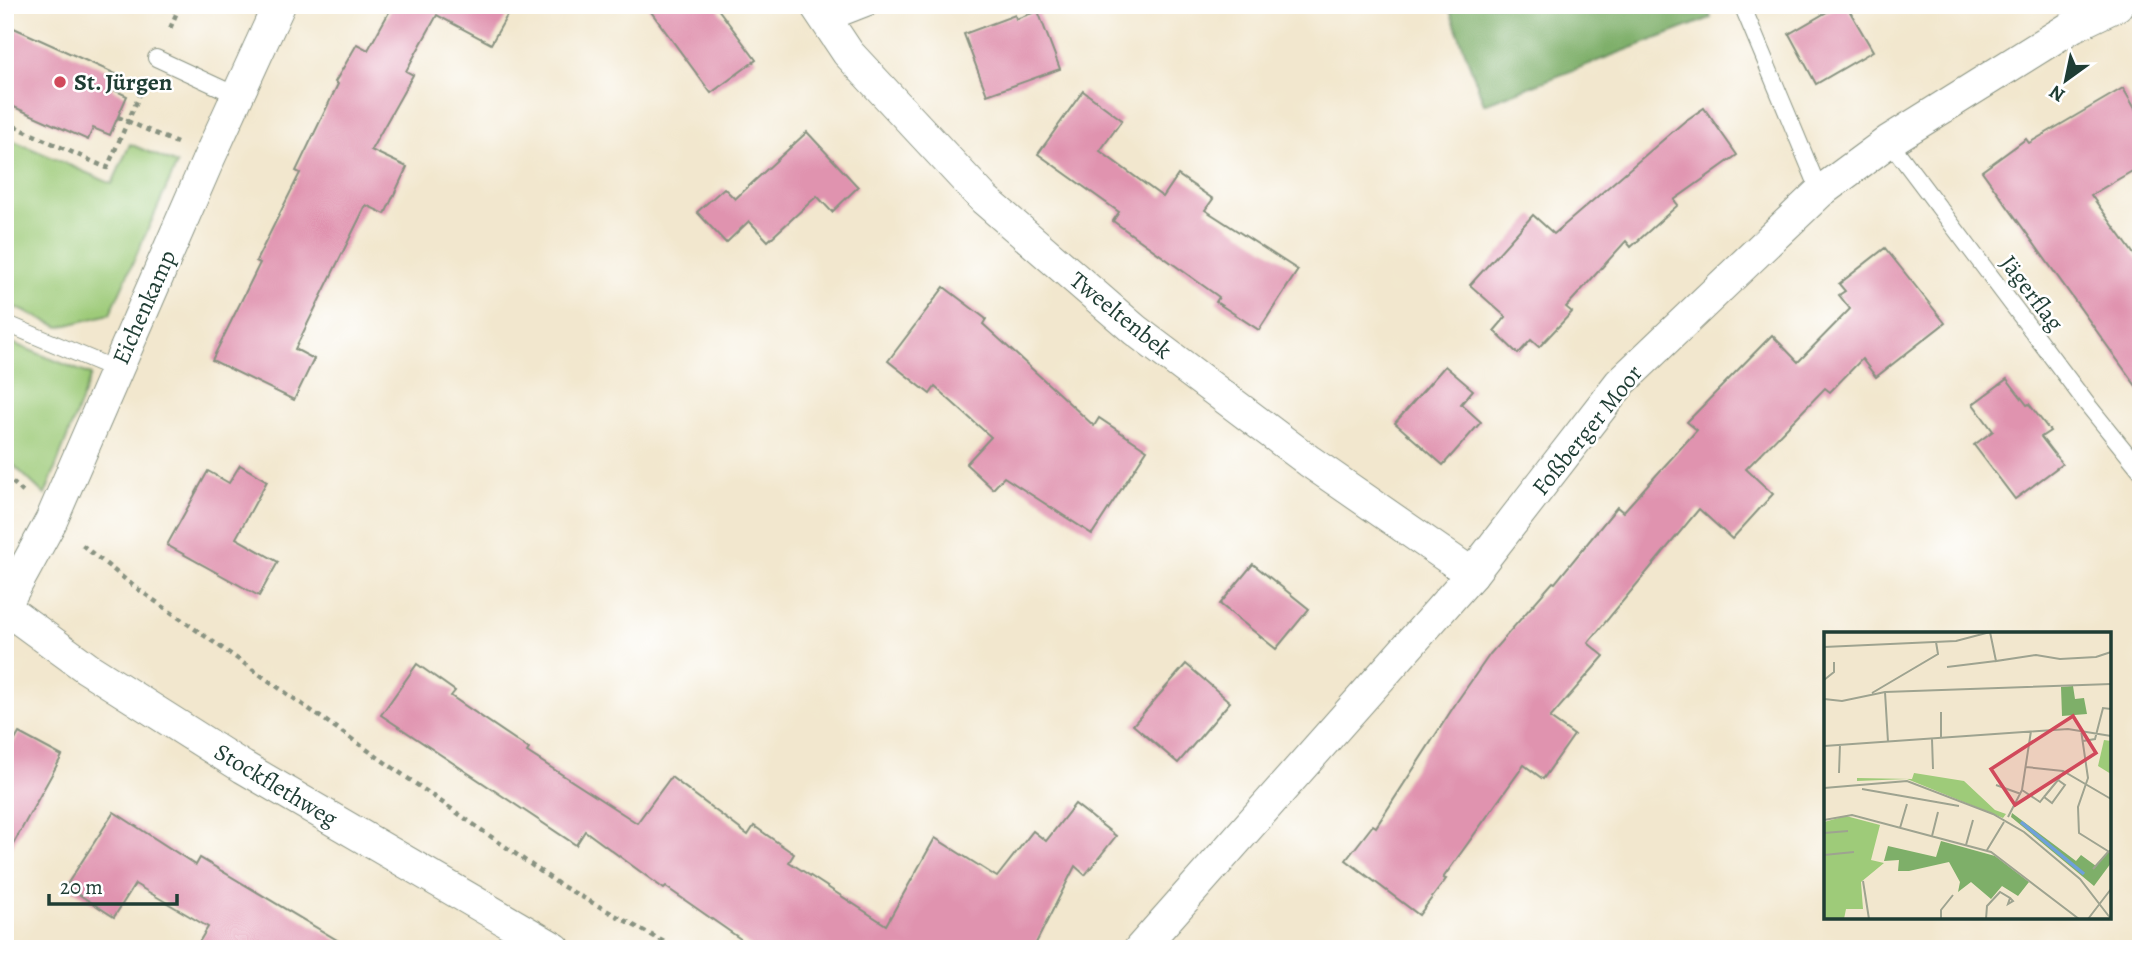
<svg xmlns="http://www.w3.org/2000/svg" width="2146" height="954" viewBox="0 0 2146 954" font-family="Alegreya,serif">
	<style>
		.green { fill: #9ecb79; stroke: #5e8456; stroke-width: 2 }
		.forest { fill: #7eaf69; stroke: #4e764e; stroke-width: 2 }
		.building { fill: #e093af }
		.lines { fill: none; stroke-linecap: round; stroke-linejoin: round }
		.lane-casing { stroke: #889281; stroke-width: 18 }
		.street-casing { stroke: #889281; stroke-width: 34 }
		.path { stroke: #889281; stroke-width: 4.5; stroke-dasharray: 5 5; stroke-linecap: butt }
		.lane { stroke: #fff; stroke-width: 16 }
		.street { stroke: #fff; stroke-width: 32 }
		.poi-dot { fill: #d1495b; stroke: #fff; stroke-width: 2.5 }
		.labels { text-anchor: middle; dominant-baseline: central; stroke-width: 5; stroke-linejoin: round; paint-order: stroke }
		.poi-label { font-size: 24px; font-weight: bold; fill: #1f3d34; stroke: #fff; text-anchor: start }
		.street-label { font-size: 24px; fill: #1f3d34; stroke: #fff }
		.inset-river { fill: none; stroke: #6ea1da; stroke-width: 3.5 }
		.inset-road { fill: none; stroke: #9ea390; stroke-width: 2 }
		.view { fill: #d1495b; fill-opacity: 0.15; stroke: #d1495b; stroke-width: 3.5 }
		.inset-edge { fill: none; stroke: #1f3d34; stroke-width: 3.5 }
	</style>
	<rect width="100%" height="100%" fill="#fff"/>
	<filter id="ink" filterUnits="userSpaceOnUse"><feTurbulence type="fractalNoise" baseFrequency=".0143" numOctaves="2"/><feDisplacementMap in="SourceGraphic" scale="14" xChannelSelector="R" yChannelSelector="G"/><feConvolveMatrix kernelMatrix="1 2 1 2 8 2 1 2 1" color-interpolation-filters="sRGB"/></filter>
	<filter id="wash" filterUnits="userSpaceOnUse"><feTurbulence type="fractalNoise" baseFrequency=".00686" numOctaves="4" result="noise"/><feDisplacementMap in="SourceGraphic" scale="28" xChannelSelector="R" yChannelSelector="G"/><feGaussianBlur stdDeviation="1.57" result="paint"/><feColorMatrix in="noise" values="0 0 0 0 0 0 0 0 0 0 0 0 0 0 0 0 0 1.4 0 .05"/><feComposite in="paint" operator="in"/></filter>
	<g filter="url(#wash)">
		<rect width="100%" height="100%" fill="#f2e7ce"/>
		<!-- green -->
		<g class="green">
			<polygon points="5,137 112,184 130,144 177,164 110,314 60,327 5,303"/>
			<polygon points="5,340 91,375 45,495 5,457"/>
		</g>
		<!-- forest -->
		<polygon class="forest" points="1448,5 1706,5 1711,18 1484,104"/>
		<g id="blocks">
			<!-- building -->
			<g class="building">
				<polygon points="393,5 513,5 491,44 437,15 406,71 413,75 371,150 407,167 385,214 366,205 295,349 314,359 294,400 212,360 260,263 256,261 300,173 296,171 338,84 335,82 357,44 368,50"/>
				<polygon points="646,5 715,5 756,60 711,93"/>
				<polygon points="1839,5 1846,5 1873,51 1816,84 1789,34"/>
				<polygon points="1038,11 1060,69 987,95 964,34 1015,15 1016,19"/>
				<polygon points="5,24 118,75 112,89 127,96 110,135 93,128 88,140 5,103"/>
				<polygon points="2123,88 2141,119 2141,166 2091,195 2141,264 2141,393 1982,171 2026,139 2029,143"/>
				<polygon points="1083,91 1122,120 1100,151 1163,197 1178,175 1213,199 1205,210 1298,270 1259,330 1216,302 1219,297 1113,221 1119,212 1038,154"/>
				<polygon points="1704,108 1737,155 1674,200 1678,205 1631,247 1626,241 1566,307 1572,312 1539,347 1531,340 1518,354 1494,331 1506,317 1470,285 1533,215 1554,234 1685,121"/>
				<polygon points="807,132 858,187 832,212 817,196 768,241 749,221 726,243 697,212 724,188 735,199"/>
				<polygon points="1885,248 1945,323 1876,377 1862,359 1830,392 1825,388 1797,417 1746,469 1773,494 1732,539 1699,509 1588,643 1604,656 1550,718 1574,735 1543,779 1524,765 1443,878 1446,879 1419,915 1346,860 1373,825 1376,827 1458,700 1490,654 1553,582 1555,583 1617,507 1623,512 1697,430 1687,422 1772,335 1798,362 1850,309 1839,295 1845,291 1839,284"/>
				<polygon points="944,287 986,319 983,324 1094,426 1099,418 1147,450 1092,534 1004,477 993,489 966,464 991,437 935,387 930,394 888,361"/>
				<polygon points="1445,366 1473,390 1461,404 1481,422 1443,465 1395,423"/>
				<polygon points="2007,379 2027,405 2029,404 2050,431 2041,437 2062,464 2015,499 1974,445 1993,431 1973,404"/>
				<polygon points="240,465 267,481 236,538 278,562 259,596 167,545 208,471 229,483"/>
				<polygon points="1253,564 1309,609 1276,649 1220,604"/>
				<polygon points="417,664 455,691 451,696 529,749 527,752 637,823 671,777 748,835 754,826 794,854 789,862 886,925 935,838 997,877 1033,831 1046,841 1075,804 1116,836 1085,875 1075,866 1033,949 755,949 666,887 664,889 585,831 576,845 381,715"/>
				<polygon points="1186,664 1230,702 1178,763 1133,725"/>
				<polygon points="19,733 62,756 5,859 5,758"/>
				<polygon points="114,812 196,865 200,858 352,949 195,949 208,927 135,884 114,917 66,886"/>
			</g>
		</g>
	</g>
	<g filter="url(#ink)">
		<use href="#blocks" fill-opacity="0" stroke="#889281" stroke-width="2"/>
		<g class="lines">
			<!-- lane casing -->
			<g class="lane-casing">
				<g id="lane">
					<polyline points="1742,5 1820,192"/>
					<polyline points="828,23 874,5"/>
					<polyline points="156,58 238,96"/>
					<polyline points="1889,141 2087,404 2141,471"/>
					<polyline points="5,323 117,370"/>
				</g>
			</g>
			<!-- street casing -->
			<g class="street-casing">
				<g id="street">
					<polyline points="816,5 848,53 985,200 1135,330 1309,461 1472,574"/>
					<polyline points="5,605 51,521 209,158 279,5"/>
					<polyline points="5,608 87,668 243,767 555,949"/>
					<polyline points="1140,949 1472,574 1620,383 1820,192 1889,141 2073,26 2117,5"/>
				</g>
			</g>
			<!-- path -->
			<g class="path">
				<polyline points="161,5 177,12 169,31"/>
				<polyline points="118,117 177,143"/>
				<polyline points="5,122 107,168 145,83"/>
				<polyline points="5,475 23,492"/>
				<polyline points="82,545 135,587 560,885 677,949"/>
			</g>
			<!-- lane -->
			<use href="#lane" class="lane"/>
			<!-- street -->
			<use href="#street" class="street"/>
		</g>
	</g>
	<!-- markers -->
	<circle class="poi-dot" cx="60" cy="82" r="7"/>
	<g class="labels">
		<!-- poi labels -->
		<g class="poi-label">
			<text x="74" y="82">St. Jürgen</text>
		</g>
		<!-- street labels -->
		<g class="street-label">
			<text transform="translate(2032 293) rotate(53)">Jägerflag</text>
			<text transform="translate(144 307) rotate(-66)">Eichenkamp</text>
			<text transform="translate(1121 315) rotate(39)">Tweeltenbek</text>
			<text transform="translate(1587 430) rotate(-51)">Foßberger Moor</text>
			<text transform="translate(276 785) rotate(31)">Stockflethweg</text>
		</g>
	</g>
	<!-- overview -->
	<g transform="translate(1824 632)">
		<rect width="287" height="287" fill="#f2e7ce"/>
		<path d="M 280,108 L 287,109 L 287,142 L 274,134 ZM 90,141 L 140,149 L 171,178 L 182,182 L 179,186 L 83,147 L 33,149 L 33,146 L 88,147 ZM 22,184 L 56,193 L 47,228 L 60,231 L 37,250 L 39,277 L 22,277 L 20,287 L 0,287 L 0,190 Z" fill="#9ecb79"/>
		<path d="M 249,54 L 251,67 L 260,66 L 263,82 L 238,84 L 237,55 ZM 188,181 L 252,229 L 257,223 L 272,234 L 287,216 L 287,231 L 270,254 L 187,185 ZM 117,209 L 171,224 L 205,250 L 194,264 L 178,254 L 167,267 L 147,250 L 134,260 L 136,250 L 125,230 L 85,239 L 74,239 L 75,228 L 60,229 L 64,214 L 112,225 Z" fill="#7eaf69"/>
		<path class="inset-river" d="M 197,190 L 260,242"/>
		<path class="inset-road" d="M 166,0 L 172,29 L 212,23 L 236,27 L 272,25 L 287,20M 0,15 L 132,9 L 166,0M 123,35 L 172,29M 0,48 L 10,40 L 10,30M 61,60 L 64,110M 48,61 L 114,22 L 112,10M 0,67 L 18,69 L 61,60 L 287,52M 117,80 L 117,107M 257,98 L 264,146 L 254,175 L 255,201 L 287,221M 108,107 L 109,137M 259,109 L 271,107 L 279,76 L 287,77M 0,114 L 244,97 L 287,104M 202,135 L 239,139 L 287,167M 15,141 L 16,112M 172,153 L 197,162M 0,156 L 83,149 L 169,182 L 200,200 L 256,247 L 287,287M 38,157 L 135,174M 198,158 L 216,170 L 220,165 L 228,171 L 241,153 L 234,148 L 240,140M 220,165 L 234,148M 184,185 L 198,158 L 207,99M 0,188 L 28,183 L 167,220 L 255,287M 76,196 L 83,172M 0,201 L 24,199M 108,204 L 114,180M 142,213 L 149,188M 163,218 L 180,190M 0,223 L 30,220M 269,237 L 285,219M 39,249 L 45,287M 117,287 L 117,278 L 129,263M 162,287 L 163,274 L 176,260 L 186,266 L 184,272 L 189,269 L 186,266M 264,287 L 287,257"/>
		<path class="view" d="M 249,84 L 272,121 L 191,173 L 167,137 Z"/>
		<rect width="287" height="287" class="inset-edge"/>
	</g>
	<!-- margin -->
	<rect width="2146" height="954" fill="none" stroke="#fff" stroke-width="28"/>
	<!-- north arrow -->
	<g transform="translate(2066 80) rotate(213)" stroke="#ffffff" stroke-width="5" paint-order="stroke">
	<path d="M0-5L12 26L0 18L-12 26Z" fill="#1f3d34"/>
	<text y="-10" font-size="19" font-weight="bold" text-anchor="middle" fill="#1f3d34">N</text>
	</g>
	<!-- scale -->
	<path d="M49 894v10h128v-10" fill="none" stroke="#1f3d34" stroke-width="3.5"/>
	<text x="60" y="894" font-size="21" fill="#1f3d34" stroke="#ffffff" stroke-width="5" paint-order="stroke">20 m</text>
</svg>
